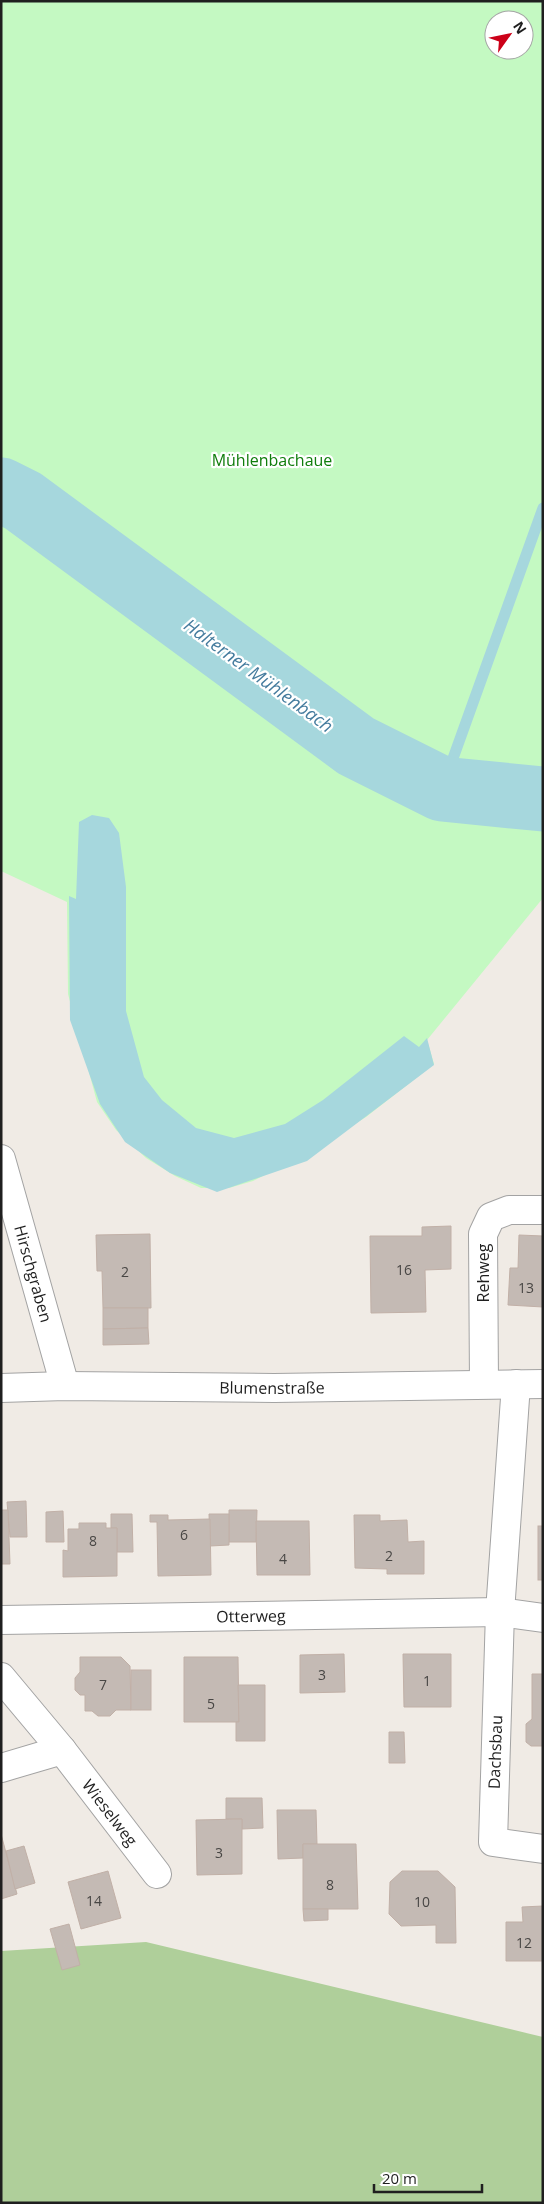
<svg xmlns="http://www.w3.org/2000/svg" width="544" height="2204" viewBox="0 0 544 2204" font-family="'Open Sans',sans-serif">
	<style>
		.forest { fill: #afcf9a }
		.park { fill: #c4f9c2; fill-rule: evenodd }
		.water { fill: #a6d7dd }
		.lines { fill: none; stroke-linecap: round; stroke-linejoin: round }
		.stream { stroke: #a6d7dd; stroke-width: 11 }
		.river { stroke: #a6d7dd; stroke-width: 65 }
		.building { fill: #c4bab4; stroke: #c1b0a7 }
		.street-casing { stroke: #a3a3a3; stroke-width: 30 }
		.street { stroke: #fff; stroke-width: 28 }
		.labels { text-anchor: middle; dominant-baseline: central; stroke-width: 4.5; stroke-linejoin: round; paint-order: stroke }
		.number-label { font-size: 14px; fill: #484644 }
		.park-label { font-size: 16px; fill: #107d0c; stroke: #fff }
		.street-label { font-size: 16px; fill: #1f1f1f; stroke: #fff }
		.water-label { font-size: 18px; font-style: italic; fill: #457c9e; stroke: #fff }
	</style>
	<rect width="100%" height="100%" fill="#f0ebe5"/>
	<!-- forest -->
	<polygon class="forest" points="146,1942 543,2037 543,2203 1,2203 1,1951"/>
	<!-- park -->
	<path class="park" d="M 1,1 L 543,1 L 543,898 L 427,1040 L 434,1064 L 366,1117 L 306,1154 L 253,1181 L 229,1188 L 201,1188 L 175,1176 L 146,1158 L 116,1130 L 97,1102 L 68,994 L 67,902 L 1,871 ZM 494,20 L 524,20 L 524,50 L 494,50 Z"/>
	<!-- water -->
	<polygon class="water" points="92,815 109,818 119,833 126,887 126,1011 144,1077 162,1100 196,1128 234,1138 285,1124 323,1100 404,1036 419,1047 427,1038 434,1065 307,1161 217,1192 170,1173 125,1142 100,1104 70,1020 69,896 76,899 79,822"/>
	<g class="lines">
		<!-- stream -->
		<polyline class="stream" points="442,789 543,508"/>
		<!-- river -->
		<polyline class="river" points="1,490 23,501 356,746 442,789 543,799"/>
	</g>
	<!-- building -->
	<g class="building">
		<polygon points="451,1226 451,1269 425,1270 426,1312 371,1313 370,1236 422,1236 422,1227"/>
		<polygon points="150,1234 151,1308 103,1308 102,1271 97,1271 96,1235"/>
		<polygon points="519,1235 543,1236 543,1307 508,1305 510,1268 518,1268"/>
		<polygon points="103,1308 148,1308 148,1328 103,1329"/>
		<polygon points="148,1328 149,1344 103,1345 103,1329"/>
		<polygon points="26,1501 27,1537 10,1537 7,1502"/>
		<polygon points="1,1510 8,1510 10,1564 1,1564"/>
		<polygon points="229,1510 257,1510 256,1542 229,1542"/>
		<polygon points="63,1511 64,1542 46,1542 46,1512"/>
		<polygon points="111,1514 132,1514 133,1552 117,1552 117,1528 111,1528"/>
		<polygon points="209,1514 229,1514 229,1545 210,1546"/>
		<polygon points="150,1515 168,1515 168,1520 210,1519 211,1575 158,1576 157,1522 150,1522"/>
		<polygon points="354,1515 380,1515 380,1521 407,1520 408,1542 424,1541 424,1574 387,1574 387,1569 355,1568"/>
		<polygon points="256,1521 309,1521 310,1575 257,1575"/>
		<polygon points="79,1523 106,1523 106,1528 117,1528 117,1576 63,1577 63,1550 68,1551 68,1529 79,1529"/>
		<rect x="538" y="1526" width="5" height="54"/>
		<polygon points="344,1654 345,1692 300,1693 300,1655"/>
		<polygon points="403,1654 451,1654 451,1707 404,1707"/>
		<polygon points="80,1657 121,1657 130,1666 131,1710 116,1710 110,1716 98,1716 92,1711 85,1711 85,1695 80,1695 75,1690 75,1678 80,1672"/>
		<polygon points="184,1657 238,1657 239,1722 184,1722"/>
		<rect x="131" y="1670" width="20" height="40"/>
		<polygon points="532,1674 543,1674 543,1746 531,1746 526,1742 526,1724 532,1719"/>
		<polygon points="238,1685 265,1685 265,1741 236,1741 236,1722 239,1722"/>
		<polygon points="389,1732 404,1732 405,1763 389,1763"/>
		<polygon points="226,1798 262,1798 263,1828 242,1829 242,1819 226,1819"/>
		<polygon points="277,1810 316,1810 317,1844 303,1844 303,1858 278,1859"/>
		<polygon points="242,1819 242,1874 197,1875 196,1820"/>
		<polygon points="1,1834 17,1894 1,1899"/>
		<polygon points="303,1844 356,1844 358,1909 303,1909"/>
		<polygon points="24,1846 35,1883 15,1889 6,1851"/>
		<polygon points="108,1871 121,1918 81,1929 68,1882"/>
		<polygon points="402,1871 438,1871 455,1887 456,1943 436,1943 436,1925 401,1926 389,1914 390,1882"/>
		<polygon points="543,1906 543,1961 506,1961 506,1922 523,1922 522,1907"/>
		<polygon points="303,1909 328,1909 328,1920 304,1921"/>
		<polygon points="69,1924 80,1965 62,1970 50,1929"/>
	</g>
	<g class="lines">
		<!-- street casing -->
		<g class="street-casing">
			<g id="street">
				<path id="s1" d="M 1,1159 L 65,1386"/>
				<polyline points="484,1384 483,1234 491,1217 509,1210 543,1210"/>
				<polyline points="516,1384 500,1612 493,1842 543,1849"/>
				<path id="s2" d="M 1,1388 L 65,1386 L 274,1388 L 543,1384"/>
				<path id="s3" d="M 1,1620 L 500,1612 L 543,1618"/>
				<path id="s4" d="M 1,1677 L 62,1750 L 157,1874"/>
				<polyline points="1,1768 62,1750"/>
			</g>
		</g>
		<!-- street -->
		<use href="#street" class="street"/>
	</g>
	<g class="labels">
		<!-- number labels -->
		<g class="number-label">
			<text x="404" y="1269">16</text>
			<text x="125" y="1271">2</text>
			<text x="526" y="1287">13</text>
			<text x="184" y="1534">6</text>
			<text x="93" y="1540">8</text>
			<text x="389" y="1555">2</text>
			<text x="283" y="1558">4</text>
			<text x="322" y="1674">3</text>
			<text x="427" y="1680">1</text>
			<text x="103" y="1684">7</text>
			<text x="211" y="1703">5</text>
			<text x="219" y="1852">3</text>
			<text x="330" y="1884">8</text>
			<text x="94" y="1900">14</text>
			<text x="422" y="1901">10</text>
			<text x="524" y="1942">12</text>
		</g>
		<!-- park labels -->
		<g class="park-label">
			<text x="272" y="460">Mühlenbachaue</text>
		</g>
		<!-- street labels -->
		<g class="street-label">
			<text stroke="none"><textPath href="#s1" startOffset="119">Hirschgraben</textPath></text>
			<text transform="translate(483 1273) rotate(-90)">Rehweg</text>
			<text stroke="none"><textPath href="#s2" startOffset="271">Blumenstraße</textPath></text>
			<text stroke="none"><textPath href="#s3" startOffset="250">Otterweg</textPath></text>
			<text transform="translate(495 1752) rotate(-88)">Dachsbau</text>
			<text stroke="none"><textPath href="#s4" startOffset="174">Wieselweg</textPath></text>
		</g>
		<!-- water labels -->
		<g class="water-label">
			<text transform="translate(259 675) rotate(36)">Halterner Mühlenbach</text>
		</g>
	</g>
	<!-- border -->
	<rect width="544" height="2204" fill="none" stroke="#1f1f1f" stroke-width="5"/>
	<!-- north arrow -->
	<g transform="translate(509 35) rotate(57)"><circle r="24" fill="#ffffff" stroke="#a5a5a5"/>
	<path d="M0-4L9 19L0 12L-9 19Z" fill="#cc0119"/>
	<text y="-8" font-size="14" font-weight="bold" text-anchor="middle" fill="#1f1f1f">N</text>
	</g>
	<!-- scale -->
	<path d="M374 2184v8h108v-8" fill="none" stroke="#1f1f1f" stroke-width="2.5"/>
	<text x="382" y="2184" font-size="15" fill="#1f1f1f" stroke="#ffffff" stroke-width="4" paint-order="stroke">20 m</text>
</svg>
